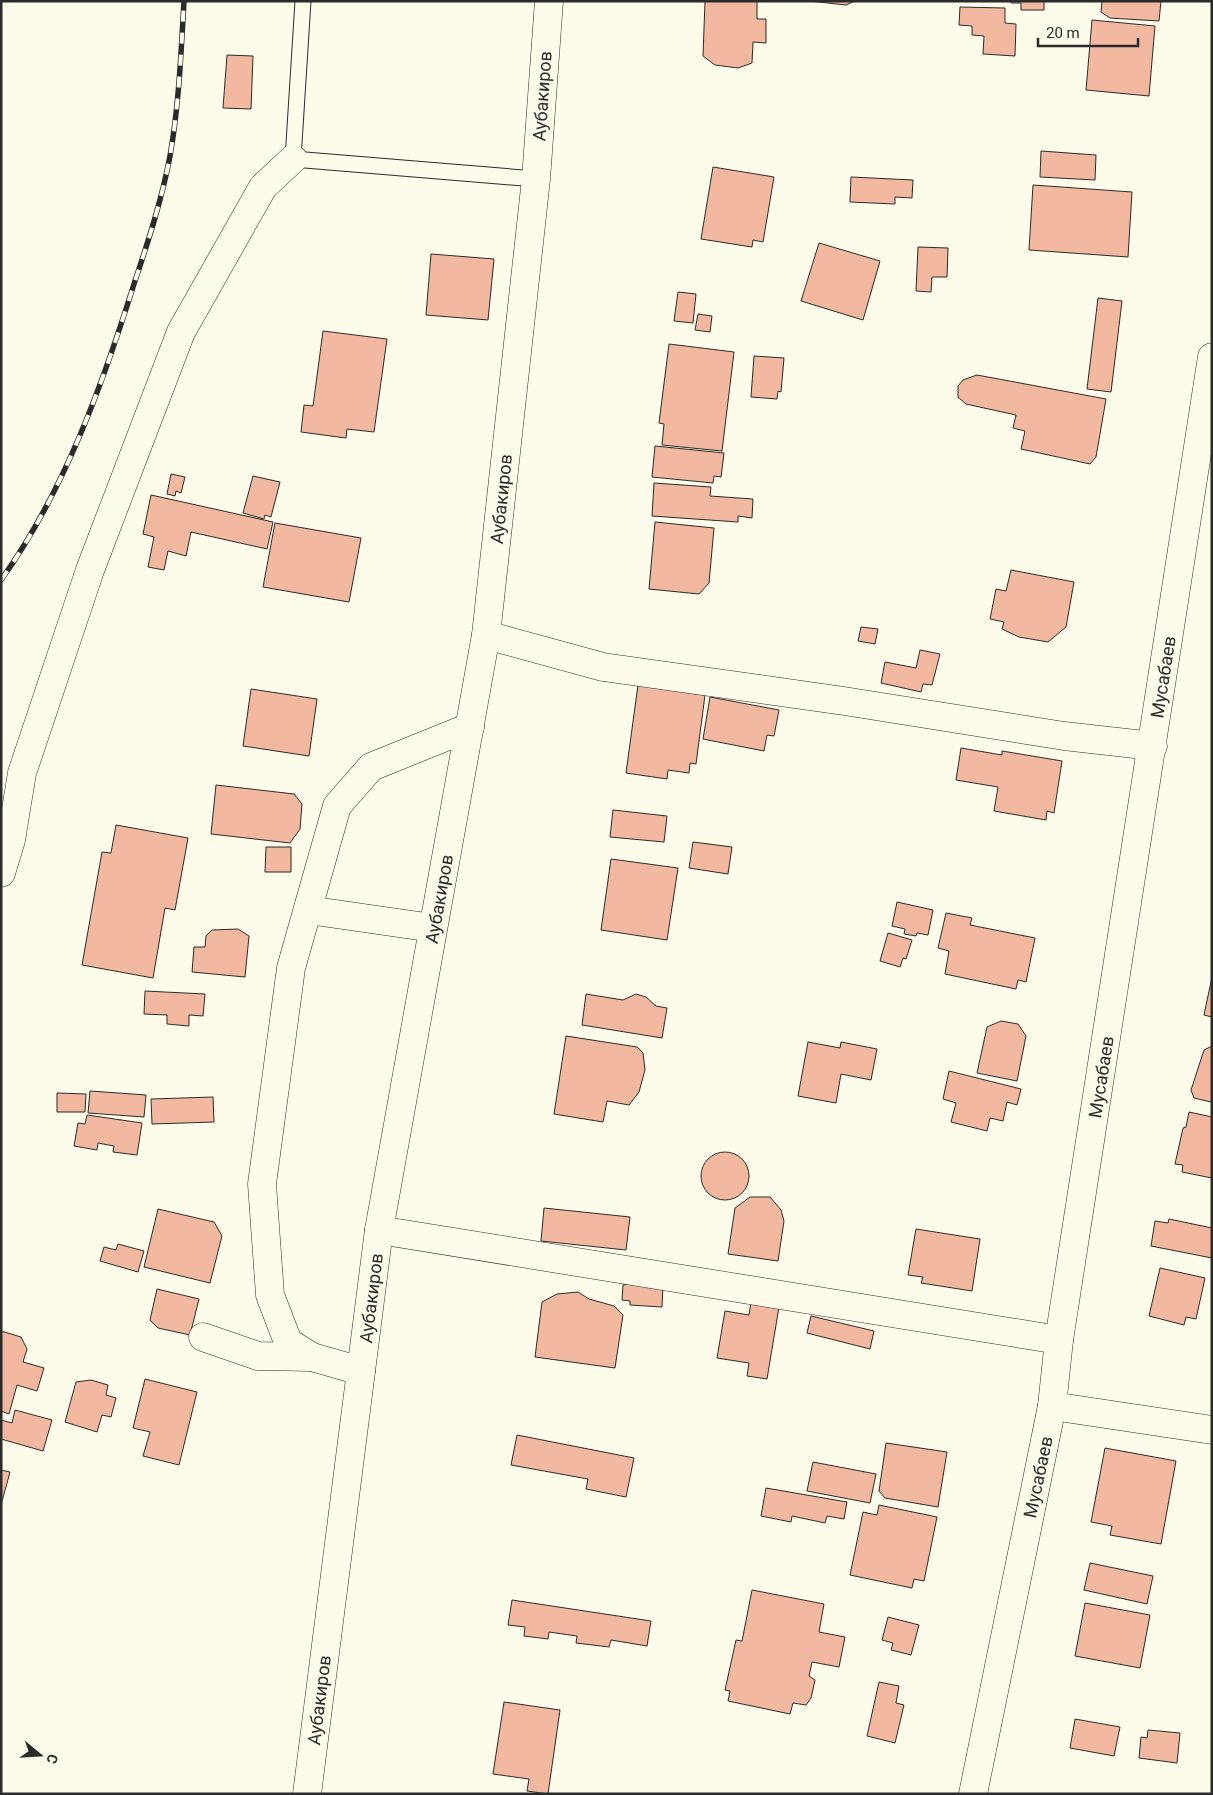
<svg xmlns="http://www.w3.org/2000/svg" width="1213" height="1795" viewBox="0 0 1213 1795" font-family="Roboto,sans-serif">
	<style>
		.building { fill: #f2b8a0; stroke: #2b2b2b }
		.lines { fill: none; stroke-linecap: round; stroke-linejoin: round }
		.service-casing { stroke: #2b2b2b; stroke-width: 17 }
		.minor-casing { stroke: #2b2b2b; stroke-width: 29 }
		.service { stroke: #fdfbea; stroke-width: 15 }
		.minor { stroke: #fdfbea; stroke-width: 28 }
		.rail-casing { stroke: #2b2b2b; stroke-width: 5.5 }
		.rail { stroke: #fdfbea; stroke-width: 4; stroke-dasharray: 11; stroke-linecap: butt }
		.labels { text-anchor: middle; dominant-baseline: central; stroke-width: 4; stroke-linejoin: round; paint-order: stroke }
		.street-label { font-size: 18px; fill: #2b2b2b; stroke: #fdfbea }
	</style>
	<rect width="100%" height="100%" fill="#fdfbea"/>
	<!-- building -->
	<g class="building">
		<polygon points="705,1 757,1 757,19 766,19 766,43 753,42 752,63 738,68 715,65 703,56"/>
		<polygon points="809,1 855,1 846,5"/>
		<polygon points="1011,1 1044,1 1044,10 1021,10 1021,3 1011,3"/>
		<polygon points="1102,1 1161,1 1159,21 1110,18 1101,12"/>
		<polygon points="960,7 1005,8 1005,23 1016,24 1015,56 983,54 984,36 972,35 972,26 959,25"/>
		<polygon points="1092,20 1155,26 1149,96 1086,90"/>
		<polygon points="227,55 253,56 251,109 223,108"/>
		<polygon points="1041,151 1096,155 1095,180 1040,177"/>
		<polygon points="713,167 774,177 763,242 753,240 752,247 701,239"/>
		<polygon points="851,177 913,180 912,198 895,197 895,204 850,202"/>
		<polygon points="1033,185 1132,192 1128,257 1029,250"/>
		<polygon points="819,243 880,261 863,320 801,301"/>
		<polygon points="918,247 948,248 947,277 932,277 931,292 916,291"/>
		<polygon points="431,254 494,259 488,320 426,315"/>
		<polygon points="678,292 696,294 693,323 674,321"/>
		<polygon points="1098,298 1122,301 1111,392 1087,389"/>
		<polygon points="698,314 712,316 710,332 695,330"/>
		<polygon points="323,331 387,339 374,432 347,429 346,438 301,432 304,405 313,406"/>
		<polygon points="669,344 734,352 722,451 662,445 664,424 659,423"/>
		<polygon points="754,356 784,358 781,392 778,391 777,399 751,397"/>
		<polygon points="977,375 1106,399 1096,457 1090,464 1021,449 1025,431 1013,428 1016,415 966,404 958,397 958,386 963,380"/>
		<polygon points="655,446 724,453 721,477 714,476 713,483 652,477"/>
		<polygon points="171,474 185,477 181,493 176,491 175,496 167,494"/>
		<polygon points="253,476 280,482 271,517 265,515 264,519 243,513"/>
		<polygon points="654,483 711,487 710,496 753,499 752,518 738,516 738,522 652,516"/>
		<polygon points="151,495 273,522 267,549 191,532 186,556 168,551 164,570 148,567 154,537 143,534"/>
		<polygon points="655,522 714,528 709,583 699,594 649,589"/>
		<polygon points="275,523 361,538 349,602 263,587"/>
		<polygon points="1011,570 1074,582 1066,627 1048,642 1019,637 1002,629 1004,622 990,619 996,589 1006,591"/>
		<polygon points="861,627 878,629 875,644 858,641"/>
		<polygon points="920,650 940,654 932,685 923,684 921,692 881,683 885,662 916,668"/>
		<polygon points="638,685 705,695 696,764 690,763 689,773 668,770 667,779 626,773"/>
		<polygon points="251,689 317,699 309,756 243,746"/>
		<polygon points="710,697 779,710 774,736 767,735 764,751 703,739"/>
		<polygon points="961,748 1002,755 1002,751 1062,761 1054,813 1047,811 1046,820 994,811 998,787 956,780"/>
		<polygon points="216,785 294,794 302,804 300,829 290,843 211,834"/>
		<polygon points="613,810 667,816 664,842 610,837"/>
		<polygon points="116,825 188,838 175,910 165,908 153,978 82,965 102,852 111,853"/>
		<polygon points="693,842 732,847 728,874 689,868"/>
		<polygon points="266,847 291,847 291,872 265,872"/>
		<polygon points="611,859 678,868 667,940 601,930"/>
		<polygon points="897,902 933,910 928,935 917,933 916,936 904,934 905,929 892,926"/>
		<polygon points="946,913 972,918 970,925 1035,938 1026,982 1018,980 1016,989 945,974 949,951 938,948"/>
		<polygon points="238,929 249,936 245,977 192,972 194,947 205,947 206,936 212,930"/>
		<polygon points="888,933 912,940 906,959 903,958 900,967 880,961"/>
		<polygon points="1212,977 1212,1017 1204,1015"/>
		<polygon points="145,991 205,994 203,1016 189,1015 189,1026 167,1024 167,1015 144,1014"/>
		<polygon points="586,994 623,1000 636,994 646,997 656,1006 667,1008 662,1038 582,1025"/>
		<polygon points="1001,1021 1018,1024 1026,1036 1017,1081 977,1073 987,1027"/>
		<polygon points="566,1036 637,1047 643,1053 645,1070 639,1092 629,1105 607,1101 603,1122 554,1114"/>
		<polygon points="808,1042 840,1048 841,1042 877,1049 871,1080 841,1074 836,1103 798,1096"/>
		<polygon points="1212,1046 1212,1102 1211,1102 1194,1098 1191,1090 1204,1050"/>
		<polygon points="949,1071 1021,1089 1017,1105 1007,1102 1003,1121 990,1118 987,1131 951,1122 956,1103 943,1099"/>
		<polygon points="90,1091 146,1095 144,1117 88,1113"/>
		<polygon points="57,1093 86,1094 85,1112 57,1112"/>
		<polygon points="213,1097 214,1122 152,1124 151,1099"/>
		<polygon points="1189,1112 1212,1117 1212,1178 1182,1172 1183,1165 1175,1164 1183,1128 1186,1127"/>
		<polygon points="87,1115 142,1123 137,1155 113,1152 114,1146 98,1143 97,1150 74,1146 78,1123 85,1124"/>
		<circle cx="725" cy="1176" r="24"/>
		<polygon points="750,1197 770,1197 781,1210 784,1221 778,1261 728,1254 735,1208"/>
		<polygon points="544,1208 630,1217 626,1250 541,1241"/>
		<polygon points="158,1209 214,1222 222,1236 210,1283 144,1267"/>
		<polygon points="1169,1219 1212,1228 1212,1258 1151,1246 1155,1221 1168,1223"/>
		<polygon points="916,1229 980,1239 972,1291 921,1283 923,1277 908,1275"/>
		<polygon points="118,1244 144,1251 138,1272 100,1261 104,1247 116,1250"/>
		<polygon points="1160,1268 1205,1278 1196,1319 1186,1317 1184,1325 1149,1316"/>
		<polygon points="633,1283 663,1285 662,1307 630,1305 630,1301 622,1300 623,1285"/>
		<polygon points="157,1289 199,1299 190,1335 158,1328 150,1320"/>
		<polygon points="578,1292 589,1299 614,1306 623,1315 615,1368 535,1357 542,1302 557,1294"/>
		<polygon points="751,1302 779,1307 767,1379 747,1376 749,1363 717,1358 725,1311 749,1315"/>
		<polygon points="811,1316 874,1331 870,1349 807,1333"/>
		<polygon points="1,1331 21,1337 27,1349 23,1362 44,1368 37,1391 17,1385 9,1414 1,1411"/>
		<polygon points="145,1379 197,1392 179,1465 143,1456 150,1432 133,1428"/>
		<polygon points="91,1380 108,1385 106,1395 116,1398 111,1417 102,1415 97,1432 65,1422 76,1382"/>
		<polygon points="15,1410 52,1420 43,1451 1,1439 1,1420 12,1423"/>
		<polygon points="517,1435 634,1458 626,1497 586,1489 588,1479 511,1465"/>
		<polygon points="886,1443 947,1452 938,1507 885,1498 879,1491"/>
		<polygon points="1105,1448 1176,1461 1161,1544 1110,1535 1112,1526 1091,1522"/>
		<polygon points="813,1462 876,1474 870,1503 807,1491"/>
		<polygon points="1,1470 10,1472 1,1505"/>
		<polygon points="766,1488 847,1502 844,1519 827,1516 825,1523 792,1516 791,1522 761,1516"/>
		<polygon points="879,1505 937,1517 924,1581 914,1579 912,1588 850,1575 863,1512 877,1515"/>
		<polygon points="1090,1563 1153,1576 1147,1604 1084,1590"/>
		<polygon points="752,1590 824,1604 819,1632 845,1637 839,1667 812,1662 809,1676 815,1680 811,1698 806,1705 793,1703 790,1714 728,1701 730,1691 725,1690 736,1640 742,1641"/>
		<polygon points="512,1600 651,1621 647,1646 611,1640 609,1647 576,1643 577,1636 549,1632 548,1639 524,1636 525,1627 508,1625"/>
		<polygon points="1085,1603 1150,1615 1140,1668 1075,1656"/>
		<polygon points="888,1617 919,1625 911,1655 891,1650 893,1643 882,1640"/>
		<polygon points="879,1682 899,1686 896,1703 904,1705 895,1743 867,1736"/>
		<polygon points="504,1702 560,1710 548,1794 527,1791 529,1779 493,1774"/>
		<polygon points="1075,1719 1120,1727 1114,1756 1070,1748"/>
		<polygon points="1148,1730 1180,1733 1177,1763 1139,1758 1141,1737 1147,1738"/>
	</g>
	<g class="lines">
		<!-- service casing -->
		<g class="service-casing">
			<polyline id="service" points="303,1 293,159 536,179"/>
		</g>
		<!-- minor casing -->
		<g class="minor-casing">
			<g id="minor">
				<polyline points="486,635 603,667 844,701 1064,736 1153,746"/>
				<polyline points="1,873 11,840 22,773 90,570 181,332 263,187 293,159"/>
				<polyline points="308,910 433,928"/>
				<polyline points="379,1230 1059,1340"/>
				<polyline points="203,1337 258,1356 312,1357"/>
				<polyline points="361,1371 312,1357 288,1342 270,1295 262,1184 291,968 337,806 371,767 470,727"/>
				<polyline points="1052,1406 1212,1430"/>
				<polyline points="307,1794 379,1230 486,635 536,179 549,1"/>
				<polyline points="973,1794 1052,1406 1059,1340 1212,357"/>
			</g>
		</g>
		<!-- service -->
		<use href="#service" class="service"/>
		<!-- minor -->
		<use href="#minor" class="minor"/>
		<!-- rail casing -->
		<g class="rail-casing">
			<path id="rail" d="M 1,580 C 64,492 102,386 134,284 C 148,242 162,199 170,156 C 179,105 181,53 184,1"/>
		</g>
		<!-- rail -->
		<use href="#rail" class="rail"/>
	</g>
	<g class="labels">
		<!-- street labels -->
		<g class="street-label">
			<text transform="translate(542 96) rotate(-86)">Аубакиров</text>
			<text transform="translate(501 499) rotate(-84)">Аубакиров</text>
			<text transform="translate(1163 677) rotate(-81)">Мусабаев</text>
			<text transform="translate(439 899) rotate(-80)">Аубакиров</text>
			<text transform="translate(1101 1077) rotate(-81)">Мусабаев</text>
			<text transform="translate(371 1298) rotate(-83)">Аубакиров</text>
			<text transform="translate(1038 1477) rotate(-78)">Мусабаев</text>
			<text transform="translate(319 1700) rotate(-83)">Аубакиров</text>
		</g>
	</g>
	<!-- border -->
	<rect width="1213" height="1795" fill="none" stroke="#2b2b2b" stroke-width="5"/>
	<!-- north arrow -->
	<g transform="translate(40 1755) rotate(108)" stroke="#fdfbea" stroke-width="4" paint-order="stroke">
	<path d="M0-4L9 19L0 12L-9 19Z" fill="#2b2b2b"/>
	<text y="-8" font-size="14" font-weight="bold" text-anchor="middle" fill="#2b2b2b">С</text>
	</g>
	<!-- scale -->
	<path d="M1038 38v8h100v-8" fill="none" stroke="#2b2b2b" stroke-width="2.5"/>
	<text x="1046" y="38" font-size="15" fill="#2b2b2b" stroke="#fdfbea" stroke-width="4" paint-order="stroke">20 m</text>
</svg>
